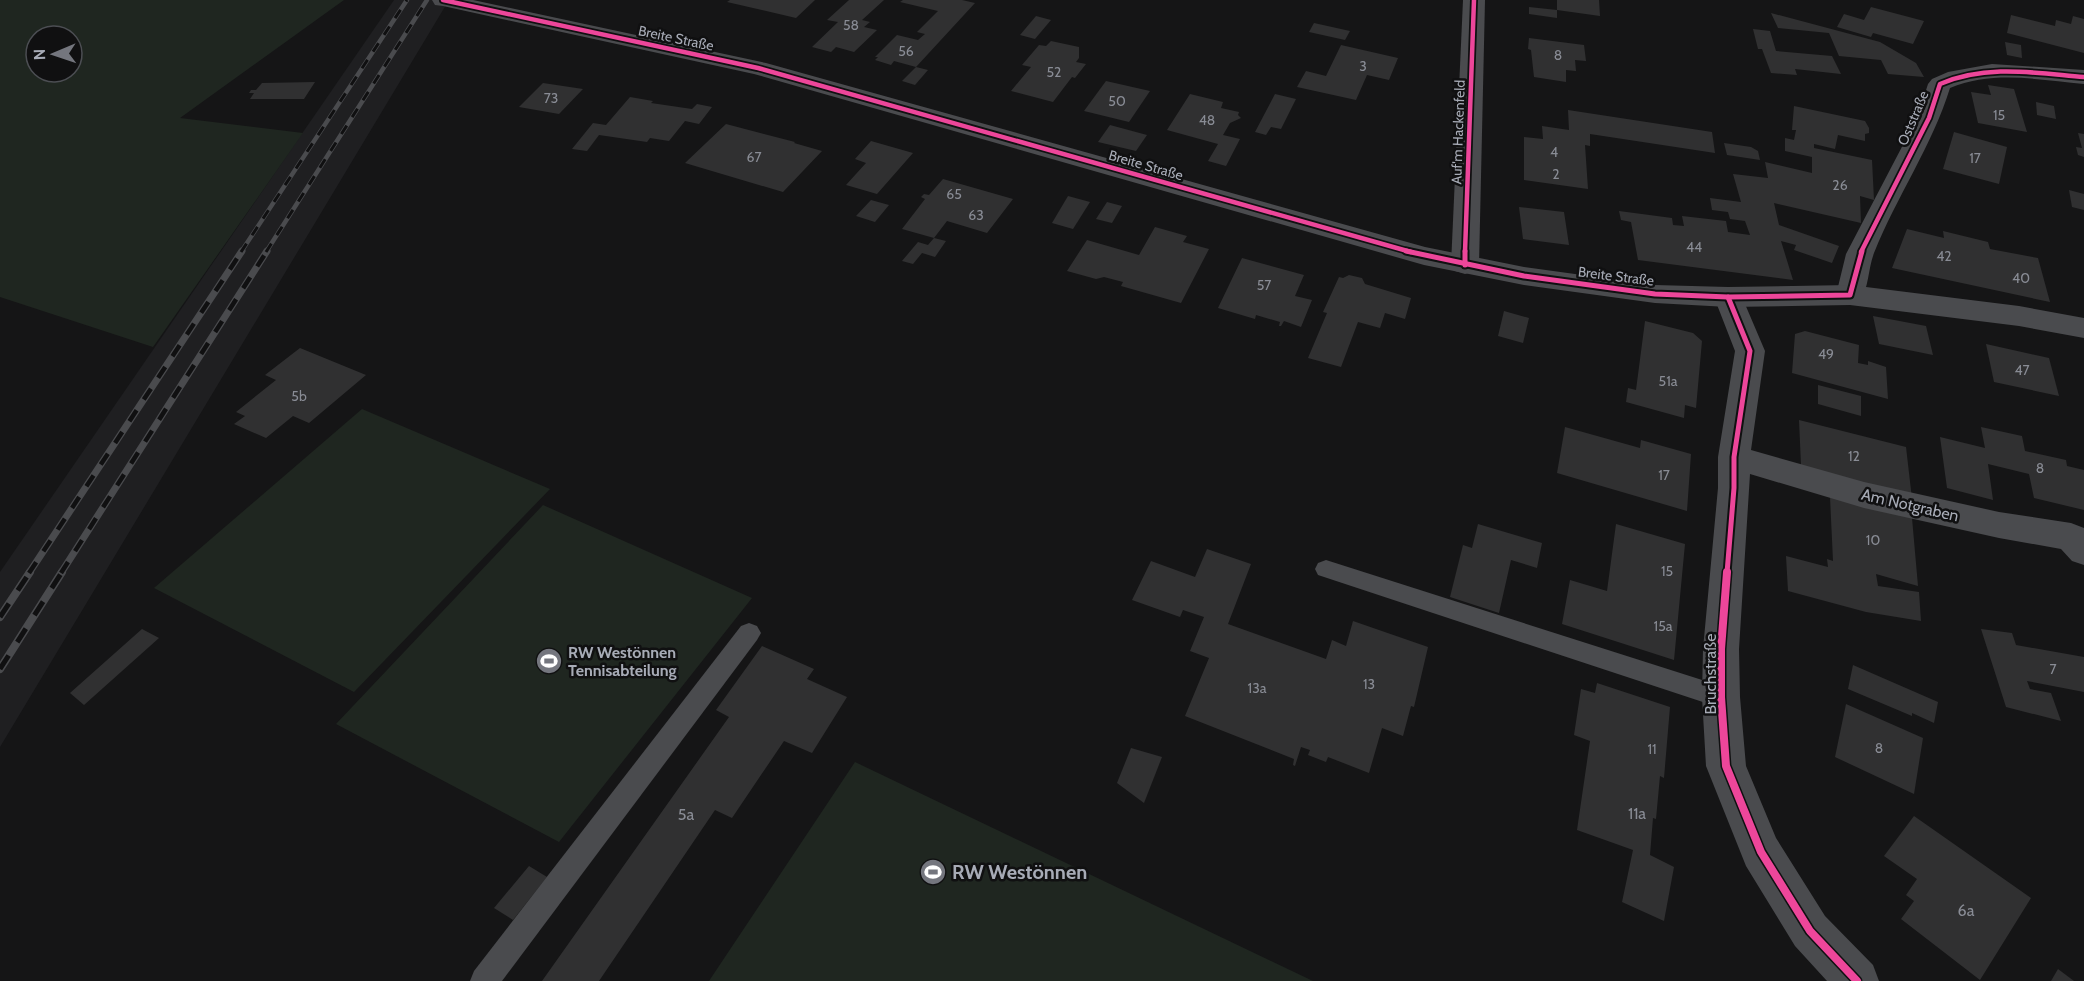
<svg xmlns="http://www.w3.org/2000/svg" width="2084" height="981" viewBox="0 0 2084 981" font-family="Cabin,sans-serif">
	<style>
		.built { fill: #1f1f21 }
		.green { fill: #1f2620; fill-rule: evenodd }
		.building { fill: #303031 }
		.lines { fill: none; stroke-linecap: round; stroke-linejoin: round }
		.service { fill: #4a4b4e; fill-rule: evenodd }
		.minor { fill: #4a4b4e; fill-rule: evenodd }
		.tertiary { fill: #4a4b4e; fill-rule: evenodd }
		.rail-far2-casing { stroke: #4a4b4e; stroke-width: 4.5 }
		.rail-far1-casing { stroke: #4a4b4e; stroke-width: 7 }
		.rail-casing { stroke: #4a4b4e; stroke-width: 8 }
		.rail-far2 { stroke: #101011; stroke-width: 3; stroke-dasharray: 10; stroke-linecap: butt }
		.rail-far1 { stroke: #101011; stroke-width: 4.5; stroke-dasharray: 13; stroke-linecap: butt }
		.rail { stroke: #101011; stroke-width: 5; stroke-dasharray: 16; stroke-linecap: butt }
		.cycleway-far2-casing { stroke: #101011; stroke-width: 8 }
		.cycleway-far1-casing { stroke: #101011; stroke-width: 9 }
		.cycleway-casing { stroke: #101011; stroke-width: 11 }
		.cycleway-far2 { stroke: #ed469a; stroke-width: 4.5 }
		.cycleway-far1 { stroke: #ed469a; stroke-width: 5 }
		.cycleway { stroke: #ed469a; stroke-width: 8 }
		.labels { text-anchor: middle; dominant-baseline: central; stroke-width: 5; stroke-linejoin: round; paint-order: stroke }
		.number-label { font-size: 14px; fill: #898c95 }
		.far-street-label { font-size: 14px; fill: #a7abb6; stroke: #101011 }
		.street-label { font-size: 16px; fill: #a7abb6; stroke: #101011 }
		.poi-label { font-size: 16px; font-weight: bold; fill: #a7abb6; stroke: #101011; text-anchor: start }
		.near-number-label { font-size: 16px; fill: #898c95 }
		.near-poi-label { font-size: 20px; font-weight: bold; fill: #a7abb6; stroke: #101011; text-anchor: start }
	</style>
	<rect width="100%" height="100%" fill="#151516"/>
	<!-- built -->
	<polygon class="built" points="394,0 449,0 0,747 0,572"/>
	<!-- green -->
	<g class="green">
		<path d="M 0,0 L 344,0 L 180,118 L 303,133 L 153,347 L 0,297 ZM 36,36 L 72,36 L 72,72 L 36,72 Z"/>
		<polygon points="362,409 550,489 354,692 154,588"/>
		<polygon points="543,505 752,598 559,842 336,724"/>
		<polygon points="855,762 1313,981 709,981"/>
	</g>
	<!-- building -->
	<g class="building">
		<polygon points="730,0 815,0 796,18 727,2"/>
		<polygon points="849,0 884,0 862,20 870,22 864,27 877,30 854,52 836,47 831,52 812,47 838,22 827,20"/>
		<polygon points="903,0 962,0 975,3 916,67 894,61 891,65 875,60 878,57 875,57 897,35 918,40 925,34 917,32 938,11 900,2"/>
		<polygon points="1557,0 1599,0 1600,16 1557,10"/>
		<polygon points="1529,7 1557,10 1557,18 1529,14"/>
		<polygon points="1871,7 1924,21 1913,44 1873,33 1871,37 1837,27 1844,14 1864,20"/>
		<polygon points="1771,13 1880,42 1916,63 1924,77 1888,74 1881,60 1839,56 1829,33 1778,28"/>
		<polygon points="2011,15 2055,26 2056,20 2071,24 2073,16 2084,19 2084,53 2007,33"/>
		<polygon points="1036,16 1051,20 1035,39 1020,35"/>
		<polygon points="1314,23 1350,31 1345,40 1309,32"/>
		<polygon points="1753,29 1770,31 1776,51 1832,56 1841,74 1795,69 1797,75 1771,73 1762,49 1758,49"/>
		<polygon points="1529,38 1584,45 1586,61 1575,60 1576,71 1566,70 1566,82 1534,77 1531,50 1528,49"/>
		<polygon points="1051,41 1079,47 1079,58 1076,62 1086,64 1075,78 1072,77 1053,102 1011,91 1031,67 1022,65 1039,45 1046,46"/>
		<polygon points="2005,42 2021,45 2022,58 2007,55"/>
		<polygon points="1341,45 1398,58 1389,80 1367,75 1356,100 1297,87 1306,71 1326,76"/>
		<polygon points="916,67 928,70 915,85 902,81"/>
		<polygon points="1106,81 1150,91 1129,122 1084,111"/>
		<polygon points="315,82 304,99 250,99 254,93 249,93 251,90 256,90 262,83"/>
		<polygon points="543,83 583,89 559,114 519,107"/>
		<polygon points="1988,85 2014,89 2027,132 1978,123 1971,92 1991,95"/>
		<polygon points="1190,94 1223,102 1221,108 1239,112 1238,115 1241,118 1230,123 1223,135 1240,139 1226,166 1208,161 1218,144 1167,130"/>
		<polygon points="1275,94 1296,99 1281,129 1271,127 1266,135 1255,132"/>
		<polygon points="630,97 653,101 651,103 692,109 697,104 712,107 699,124 685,121 669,141 650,138 647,142 599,135 587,151 572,149 593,123 606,125"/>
		<polygon points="2036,102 2054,106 2056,119 2037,115"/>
		<polygon points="1794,106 1865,121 1869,128 1869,133 1865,134 1865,141 1838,135 1835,149 1814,144 1814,148 1872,160 1874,200 1860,196 1861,223 1774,203 1779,225 1839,246 1832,263 1794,250 1796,245 1781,241 1793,280 1638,260 1631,222 1621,220 1619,211 1672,218 1673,225 1684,226 1682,216 1726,221 1728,232 1750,235 1745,221 1730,219 1728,212 1712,210 1710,198 1741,202 1733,174 1768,178 1765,162 1812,173 1812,157 1785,151 1785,138 1794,140 1796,130 1792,130"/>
		<polygon points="1568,110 1712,132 1715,153 1590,134 1590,146 1585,145 1588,189 1524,180 1524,137 1543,139 1542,126 1569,130"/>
		<polygon points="726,124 795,142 794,143 822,151 783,192 685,163"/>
		<polygon points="1110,125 1147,135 1136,151 1098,142"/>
		<polygon points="1954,132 2007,147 1999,184 1943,169"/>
		<polygon points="2078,133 2084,134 2084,157 2078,155 2076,147 2082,148"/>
		<polygon points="871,141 913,153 877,194 846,185 866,163 855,159"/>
		<polygon points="1724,143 1751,147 1758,151 1760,160 1727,155"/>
		<polygon points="943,179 1013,199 987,233 947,221 934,238 946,241 935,257 922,253 913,264 902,261 918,242 928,245 934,238 902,229 925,199 921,197 924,194 929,195"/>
		<polygon points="2069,190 2084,194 2084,210 2072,207"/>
		<polygon points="1068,196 1090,202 1073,229 1052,223"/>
		<polygon points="871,200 889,205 875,222 856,216"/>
		<polygon points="1107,202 1122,206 1112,223 1096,219"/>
		<polygon points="1519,207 1564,212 1569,245 1523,239"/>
		<polygon points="1155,227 1187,236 1183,242 1209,249 1181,303 1121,286 1123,282 1104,277 1096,279 1067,271 1087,240 1139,255"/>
		<polygon points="1907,229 1944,238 1943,231 1988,242 1990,249 2038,258 2050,302 1892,268"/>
		<polygon points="1242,258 1304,275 1295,296 1312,300 1301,327 1284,321 1281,326 1279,326 1280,322 1256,315 1255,319 1218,308"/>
		<polygon points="1349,275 1362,278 1365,284 1411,298 1405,319 1385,313 1380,328 1358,322 1341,367 1308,358 1327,313 1323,312 1339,277 1343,278"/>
		<polygon points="1504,311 1529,318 1523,343 1498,336"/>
		<polygon points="1873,316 1926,326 1933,355 1879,344"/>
		<polygon points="1645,321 1693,333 1702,341 1696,408 1685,405 1684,418 1626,402 1628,388 1636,390"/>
		<polygon points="1805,331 1859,345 1858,363 1868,365 1868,361 1886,367 1888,399 1792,373 1795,334"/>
		<polygon points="1986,344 2049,358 2059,396 1994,382"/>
		<polygon points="300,348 366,375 309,423 293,416 266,438 234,424 245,416 236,412 276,380 265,375"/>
		<polygon points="1818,385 1861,396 1861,416 1818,404"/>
		<polygon points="1799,420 1906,447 1912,499 1801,465"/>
		<polygon points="1565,427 1640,448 1641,440 1691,454 1687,511 1557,473"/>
		<polygon points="1981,427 2022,436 2025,451 2066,460 2067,466 2084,470 2084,510 2034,498 2029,474 1988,464 1993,500 1947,488 1940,437 1985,448"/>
		<polygon points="1830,497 1912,518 1918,586 1876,574 1878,586 1919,592 1921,621 1866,612 1788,591 1786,556 1828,567 1827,559 1833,561"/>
		<polygon points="1478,524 1542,543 1537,568 1511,560 1499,613 1450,597 1463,545 1472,548"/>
		<polygon points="1616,524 1685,544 1674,660 1562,624 1570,580 1607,591"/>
		<polygon points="1207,549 1251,564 1228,624 1326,659 1332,640 1346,646 1353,621 1428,647 1414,707 1411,706 1403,736 1382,728 1369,773 1328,757 1326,762 1308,755 1310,750 1301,747 1295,766 1293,765 1294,759 1185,716 1209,658 1190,651 1204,617 1183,610 1180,617 1132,600 1151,561 1195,577"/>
		<polygon points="142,629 159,638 84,705 70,693"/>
		<polygon points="1981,629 2012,633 2016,645 2084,657 2084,692 2027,681 2030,689 2051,693 2061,721 2006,707"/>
		<polygon points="762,646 814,669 807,679 847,697 812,753 784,741 732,818 715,810 599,981 542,981 729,717 716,710"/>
		<polygon points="1853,665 1938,702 1934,723 1912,713 1912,716 1848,689"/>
		<polygon points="1597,683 1670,707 1664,778 1660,776 1656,819 1653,818 1650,855 1674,867 1664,921 1622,902 1633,850 1577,830 1590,741 1574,735 1581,689 1595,693"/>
		<polygon points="1846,704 1923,738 1914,794 1835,757"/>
		<polygon points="1131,748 1162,757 1144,803 1117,783"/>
		<polygon points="1914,816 2031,898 1980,980 1901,919 1914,901 1906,895 1917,879 1884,856"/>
		<polygon points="529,866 547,877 513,920 494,908"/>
		<polygon points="2058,969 2074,981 2051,981"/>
	</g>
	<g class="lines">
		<!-- service -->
		<g class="service">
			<polygon points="1326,560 1721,686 1730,689 1733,697 1730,705 1721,708 1318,575 1315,569 1318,563"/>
			<polygon points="749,623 757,626 761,633 757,640 502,981 470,981 474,971 741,626"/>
		</g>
		<!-- minor -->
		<g class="minor">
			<polygon points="1463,0 1485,0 1479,265 1475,271 1465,274 1455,271 1451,265"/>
			<path d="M 1992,64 L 2084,70 L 2084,84 C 2040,80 1993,70 1950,88 C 1932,146 1897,196 1874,253 C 1868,269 1869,287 1860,302 L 1850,305 L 1840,302 L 1836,295 L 1846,254 L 1917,118 L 1928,84 L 1932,79 L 1948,72 Z"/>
			<polygon points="1728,287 1738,290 1742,297 1765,351 1751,450 1864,482 1999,512 2071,523 2084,528 2084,565 2072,561 2061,549 1999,538 1864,508 1750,474 1739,649 1740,697 1746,766 1776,838 1825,916 1873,965 1879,981 1827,981 1795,946 1746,866 1706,766 1702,697 1703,649 1718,488 1718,457 1735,351 1714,297 1718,290"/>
		</g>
		<!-- tertiary -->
		<polygon class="tertiary" points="432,0 473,0 766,63 1425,247 1524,267 1655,285 1728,287 1850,285 2019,306 2084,318 2084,338 2019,326 1850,305 1728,307 1655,303 1524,285 1424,265 754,74 443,6 435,5"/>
		<!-- rail-far2 casing -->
		<g class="rail-far2-casing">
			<g id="rail-far2">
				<polyline points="241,252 407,0"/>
				<polyline points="266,252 427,0"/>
			</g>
		</g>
		<!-- rail-far1 casing -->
		<g class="rail-far1-casing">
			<g id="rail-far1">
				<polyline points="29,573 242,251"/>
				<polyline points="61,573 267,251"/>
			</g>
		</g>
		<!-- rail casing -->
		<g class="rail-casing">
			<g id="rail">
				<polyline points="0,617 30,572"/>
				<polyline points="0,669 62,572"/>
			</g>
		</g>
		<!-- rail-far2 -->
		<use href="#rail-far2" class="rail-far2"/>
		<!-- rail-far1 -->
		<use href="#rail-far1" class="rail-far1"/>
		<!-- rail -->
		<use href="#rail" class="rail"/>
		<!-- cycleway-far2 casing -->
		<g class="cycleway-far2-casing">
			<g id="cycleway-far2">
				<polyline points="443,0 758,68 1411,252"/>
				<polyline points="1465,252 1474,0"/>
				<path d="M 1861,252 L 1929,118 L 1940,84 C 1987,64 2035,73 2084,77"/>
			</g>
		</g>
		<!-- cycleway-far1 casing -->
		<g class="cycleway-far1-casing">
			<g id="cycleway-far1">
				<polyline points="1406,251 1524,276 1655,294 1728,297 1850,295 1862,251"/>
				<polyline points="1465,265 1465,251"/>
				<polyline points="1727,573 1734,488 1734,457 1750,351 1728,297"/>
			</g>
		</g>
		<!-- cycleway casing -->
		<g class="cycleway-casing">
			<polyline id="cycleway" points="1727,572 1721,649 1721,697 1726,766 1761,852 1810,931 1857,981"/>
		</g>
		<!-- cycleway-far2 -->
		<use href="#cycleway-far2" class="cycleway-far2"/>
		<!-- cycleway-far1 -->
		<use href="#cycleway-far1" class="cycleway-far1"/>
		<!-- cycleway -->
		<use href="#cycleway" class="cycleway"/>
	</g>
	<!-- icons -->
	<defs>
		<g id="stadium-disc" transform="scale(1.35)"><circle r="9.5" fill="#74767e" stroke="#101011"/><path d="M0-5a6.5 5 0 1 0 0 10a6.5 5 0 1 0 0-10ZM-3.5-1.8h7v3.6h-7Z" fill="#fff"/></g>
	</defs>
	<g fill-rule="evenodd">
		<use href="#stadium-disc" x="549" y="661"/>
		<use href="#stadium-disc" x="933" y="872"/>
	</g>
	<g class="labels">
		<!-- number labels -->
		<g class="number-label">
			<text x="851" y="25">58</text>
			<text x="906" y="51">56</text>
			<text x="1558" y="55">8</text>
			<text x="1363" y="66">3</text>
			<text x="1054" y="72">52</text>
			<text x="551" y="98">73</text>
			<text x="1117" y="101">50</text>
			<text x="1999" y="115">15</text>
			<text x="1207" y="120">48</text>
			<text x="1554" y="152">4</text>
			<text x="754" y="157">67</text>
			<text x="1975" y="158">17</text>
			<text x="1556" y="174">2</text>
			<text x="1840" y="185">26</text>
			<text x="954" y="194">65</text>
			<text x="976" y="215">63</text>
			<text x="1694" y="247">44</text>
			<text x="1944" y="256">42</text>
			<text x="2021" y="278">40</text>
			<text x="1264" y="285">57</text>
			<text x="1826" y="354">49</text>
			<text x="2022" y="370">47</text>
			<text x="1668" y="381">51a</text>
			<text x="299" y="396">5b</text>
			<text x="1854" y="456">12</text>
			<text x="2040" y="468">8</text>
			<text x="1664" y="475">17</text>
			<text x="1873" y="540">10</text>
			<text x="1667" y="571">15</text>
			<text x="1663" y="626">15a</text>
			<text x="2053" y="669">7</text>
			<text x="1369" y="684">13</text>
			<text x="1257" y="688">13a</text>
			<text x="1879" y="748">8</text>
			<text x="1652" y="749">11</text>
		</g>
		<!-- far-street labels -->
		<g class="far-street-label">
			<text transform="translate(676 38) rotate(12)">Breite Straße</text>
			<text transform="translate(1913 118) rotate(-67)">Oststraße</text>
			<text transform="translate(1458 132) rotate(-88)">Auf'm Hackenfeld</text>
			<text transform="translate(1146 165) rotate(16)">Breite Straße</text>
			<text transform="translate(1616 276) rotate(7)">Breite Straße</text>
		</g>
		<!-- street labels -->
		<g class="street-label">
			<text transform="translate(1910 505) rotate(13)">Am Notgraben</text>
			<text transform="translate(1710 674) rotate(-90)">Bruchstraße</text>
		</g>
		<!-- poi labels -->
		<g class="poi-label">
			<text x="568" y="652">RW Westönnen<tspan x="568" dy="18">Tennisabteilung</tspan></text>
		</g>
		<!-- near-number labels -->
		<g class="near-number-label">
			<text x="1637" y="813">11a</text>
			<text x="686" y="814">5a</text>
			<text x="1966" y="910">6a</text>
		</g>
		<!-- near-poi labels -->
		<g class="near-poi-label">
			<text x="952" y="872">RW Westönnen</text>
		</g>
	</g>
	<!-- north arrow -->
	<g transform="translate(54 54) rotate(268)"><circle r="28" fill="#101011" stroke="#4c4e53" stroke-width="1.5"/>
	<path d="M0-4.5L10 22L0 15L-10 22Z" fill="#74767e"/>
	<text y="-9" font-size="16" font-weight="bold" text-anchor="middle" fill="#a7abb6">N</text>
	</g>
</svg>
